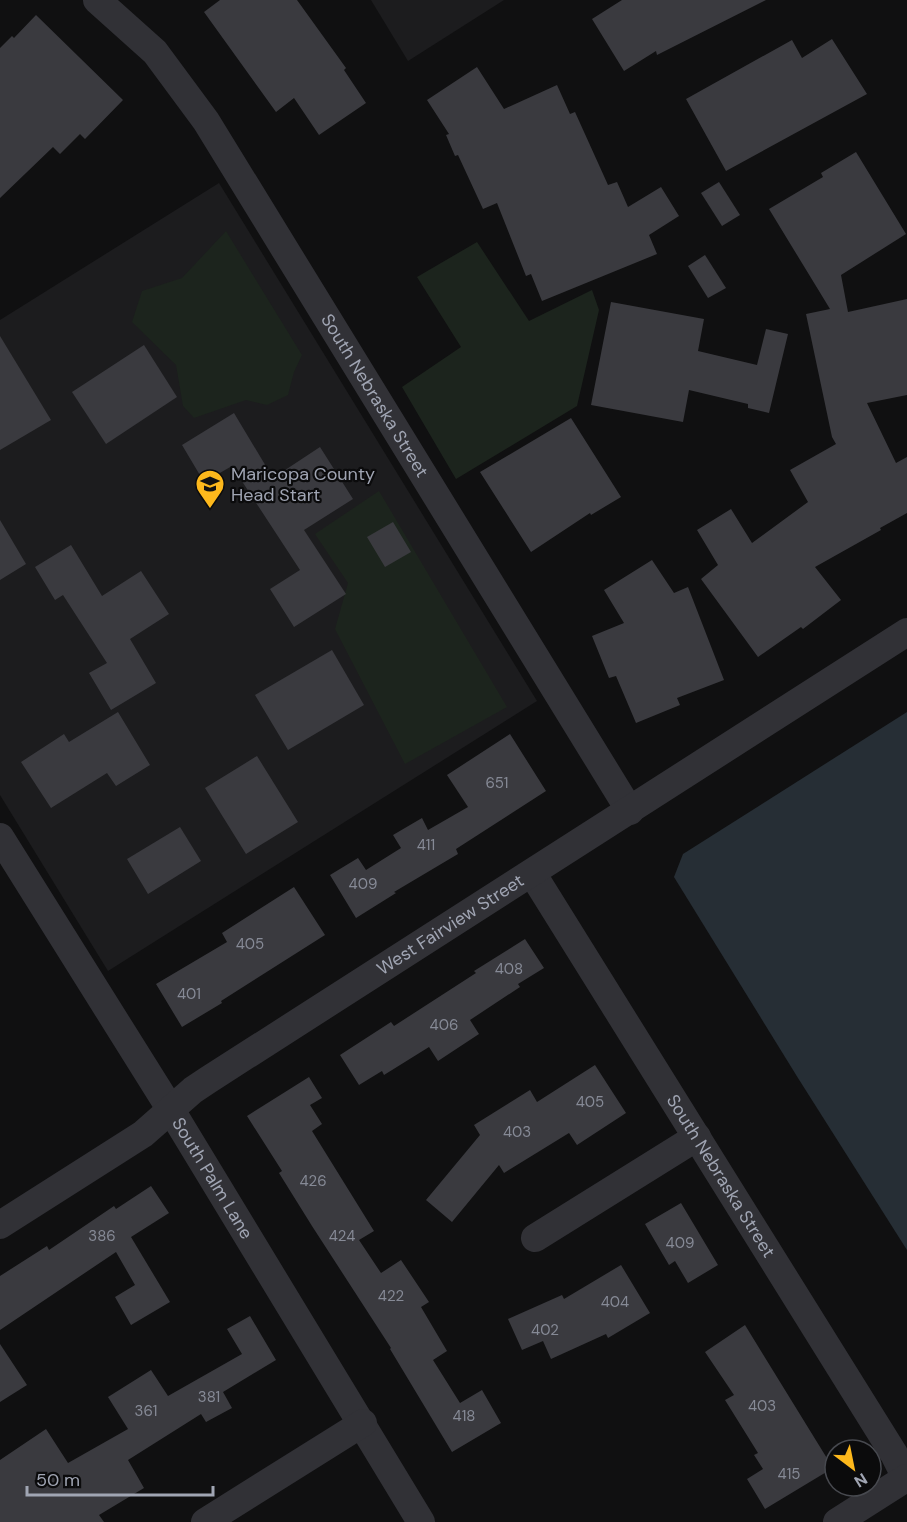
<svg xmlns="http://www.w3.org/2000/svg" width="907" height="1522" viewBox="0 0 907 1522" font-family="'DM Sans',sans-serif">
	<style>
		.built { fill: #1c1c1e }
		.green { fill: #1c241d }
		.water { fill: #262e35 }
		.building { fill: #3a3a3f }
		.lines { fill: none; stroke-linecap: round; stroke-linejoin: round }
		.minor { stroke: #313136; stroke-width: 28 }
		.labels { text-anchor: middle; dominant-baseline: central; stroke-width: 4.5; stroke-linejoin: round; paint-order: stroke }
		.number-label { font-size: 15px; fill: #868a96 }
		.street-label { font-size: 18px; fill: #a0a5b3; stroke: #0b0b0c }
		.poi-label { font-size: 18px; fill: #a0a5b3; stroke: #0b0b0c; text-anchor: start }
	</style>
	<rect width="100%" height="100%" fill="#101011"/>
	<!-- built -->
	<g class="built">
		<polygon points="371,0 504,0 408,61"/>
		<polygon points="219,183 537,701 108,971 0,795 0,320"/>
	</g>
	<!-- green -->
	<g class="green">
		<polygon points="226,231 302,355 294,372 288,395 267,405 246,400 194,418 183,406 176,365 132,322 142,291 182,278"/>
		<polygon points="477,242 529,321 592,290 599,310 577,406 456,479 402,387 461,347 417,277"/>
		<polygon points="379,491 507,707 405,764 335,629 348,583 315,534"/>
	</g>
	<!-- water -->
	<polygon class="water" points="907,712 907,1250 798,1078 674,877 683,854"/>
	<!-- building -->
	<g class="building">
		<polygon points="220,0 297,0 346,68 344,70 366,103 319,135 294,98 276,112 204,12"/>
		<polygon points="622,0 766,0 657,55 656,51 624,71 592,19"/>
		<polygon points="36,15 123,100 85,139 80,134 60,154 53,147 0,198 0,48 12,36 14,38"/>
		<polygon points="832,39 867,94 726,171 686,99 792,40 802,58"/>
		<polygon points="477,67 504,109 557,85 570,114 575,112 608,185 617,182 628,207 661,187 679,216 649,235 657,254 542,301 531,274 526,276 497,203 483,209 458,155 455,156 446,135 449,134 427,100"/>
		<polygon points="856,152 906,234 841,275 848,312 907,299 907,395 867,403 896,463 907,457 907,513 880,528 881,530 815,567 841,600 803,629 801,627 758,657 701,579 718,565 697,530 731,509 752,543 808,502 790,470 836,444 832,437 806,314 830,309 769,209 823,177 821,173"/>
		<polygon points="719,182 740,215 722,226 701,193"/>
		<polygon points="705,255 726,288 708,298 688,266"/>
		<polygon points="611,302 704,319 698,351 757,365 766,329 788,334 769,413 748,408 748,404 689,390 683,422 591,405"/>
		<polygon points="0,336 51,420 0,450"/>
		<polygon points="144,345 177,397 106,444 72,392"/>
		<polygon points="234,413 273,478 320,447 353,499 304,530 346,594 294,627 270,589 300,570 232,466 204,482 182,445"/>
		<polygon points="571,418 621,497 591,515 590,513 531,552 480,472"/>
		<polygon points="0,520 26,564 0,580"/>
		<polygon points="393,522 411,552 385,567 367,537"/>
		<polygon points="71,545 102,596 141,571 169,614 130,639 156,683 111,710 89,673 107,663 63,595 55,600 35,567"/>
		<polygon points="652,560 674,593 688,587 724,680 677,698 680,705 636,723 616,676 609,678 592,636 624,623 604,590"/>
		<polygon points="332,650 364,705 288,750 255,695"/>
		<polygon points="118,712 150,765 116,786 107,773 51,808 21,762 64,734 69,742"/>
		<polygon points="510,734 546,791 456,849 458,854 394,892 396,893 356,918 330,875 358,858 366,870 401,848 393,835 422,818 428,830 468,807 447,775"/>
		<polygon points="257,756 298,822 246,854 205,788"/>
		<polygon points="180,827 201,861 148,894 127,859"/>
		<polygon points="294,887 325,935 221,1001 222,1003 182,1027 156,984 227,942 222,933"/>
		<polygon points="525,939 544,968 518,984 520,987 470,1020 479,1034 438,1061 429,1047 384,1075 382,1071 359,1085 340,1055 391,1022 394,1026 476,973 474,971"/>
		<polygon points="595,1065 626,1113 577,1145 569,1133 504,1173 499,1165 452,1222 426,1200 480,1135 474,1125 530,1090 537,1102"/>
		<polygon points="309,1077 322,1098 310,1105 322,1124 312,1131 374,1231 359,1240 381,1273 401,1260 429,1302 421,1307 447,1351 433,1360 460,1403 482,1390 501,1423 452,1452 390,1349 391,1348 312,1226 279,1173 282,1171 247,1116"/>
		<polygon points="151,1186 169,1213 131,1237 170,1302 131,1325 115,1297 135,1285 116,1252 0,1330 0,1276 47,1246 49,1250 114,1206 116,1209"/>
		<polygon points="681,1203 718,1265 688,1283 675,1261 669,1265 645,1224"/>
		<polygon points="621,1265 650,1313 608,1338 606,1334 551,1359 543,1341 522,1350 508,1319 562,1295 564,1299"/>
		<polygon points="250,1316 276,1360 223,1392 232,1408 206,1422 201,1414 128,1460 144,1488 99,1515 104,1522 0,1522 0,1460 46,1429 68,1463 128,1429 108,1397 151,1370 168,1396 242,1354 227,1329"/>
		<polygon points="745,1325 833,1468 765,1509 747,1479 763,1469 754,1455 758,1453 725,1400 734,1395 705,1352"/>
		<polygon points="0,1344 27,1385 0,1402"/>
	</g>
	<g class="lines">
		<!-- minor -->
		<g class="minor">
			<path id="s1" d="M 97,0 L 155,52 L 206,121 L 630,811"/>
			<path id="s2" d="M 0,837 L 171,1110 L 421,1522"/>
			<path id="s3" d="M 532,873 L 894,1454 L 907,1480"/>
			<path id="s4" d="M 0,1225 L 143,1134 L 193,1090 L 208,1080 L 907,632"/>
			<polyline points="535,1238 697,1137"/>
			<polyline points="205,1522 363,1423"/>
			<polyline points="837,1522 906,1478"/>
		</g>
	</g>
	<!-- icons -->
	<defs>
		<g id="school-pin" transform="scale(1.5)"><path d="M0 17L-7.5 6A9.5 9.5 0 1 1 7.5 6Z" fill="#fdb81c" stroke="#0b0b0c"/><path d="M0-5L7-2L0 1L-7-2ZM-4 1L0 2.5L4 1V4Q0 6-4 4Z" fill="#111"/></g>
	</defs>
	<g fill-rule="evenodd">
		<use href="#school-pin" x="210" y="484"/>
	</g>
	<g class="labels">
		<!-- number labels -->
		<g class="number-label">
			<text x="497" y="783">651</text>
			<text x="426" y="845">411</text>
			<text x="363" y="884">409</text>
			<text x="250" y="944">405</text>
			<text x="509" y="969">408</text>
			<text x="189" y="994">401</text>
			<text x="444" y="1025">406</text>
			<text x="590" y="1102">405</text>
			<text x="517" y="1132">403</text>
			<text x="313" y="1181">426</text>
			<text x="102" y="1236">386</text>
			<text x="342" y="1236">424</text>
			<text x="680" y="1243">409</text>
			<text x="391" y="1296">422</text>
			<text x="615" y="1302">404</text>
			<text x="545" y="1330">402</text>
			<text x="209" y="1397">381</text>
			<text x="762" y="1406">403</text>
			<text x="146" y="1411">361</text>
			<text x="464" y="1416">418</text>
			<text x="789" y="1474">415</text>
		</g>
		<!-- street labels -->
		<g class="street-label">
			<text stroke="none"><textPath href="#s1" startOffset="486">South Nebraska Street</textPath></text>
			<text stroke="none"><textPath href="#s4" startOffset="542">West Fairview Street</textPath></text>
			<text stroke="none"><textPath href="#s3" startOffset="357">South Nebraska Street</textPath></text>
			<text stroke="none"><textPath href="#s2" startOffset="402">South Palm Lane</textPath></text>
		</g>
		<!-- poi labels -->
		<g class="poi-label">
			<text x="231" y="474">Maricopa County<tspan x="231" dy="21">Head Start</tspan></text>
		</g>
	</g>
	<!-- north arrow -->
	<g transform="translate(853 1468) rotate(148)"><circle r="28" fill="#0b0b0c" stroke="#47494f" stroke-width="1.5"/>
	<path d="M0-4.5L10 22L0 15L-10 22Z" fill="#fdb81c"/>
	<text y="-9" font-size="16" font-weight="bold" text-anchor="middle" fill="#a0a5b3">N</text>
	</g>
	<!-- scale -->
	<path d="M27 1486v9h186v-9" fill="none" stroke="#a0a5b3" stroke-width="3"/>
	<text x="36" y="1486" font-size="18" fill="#a0a5b3" stroke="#0b0b0c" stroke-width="4.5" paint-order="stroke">50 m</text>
</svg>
